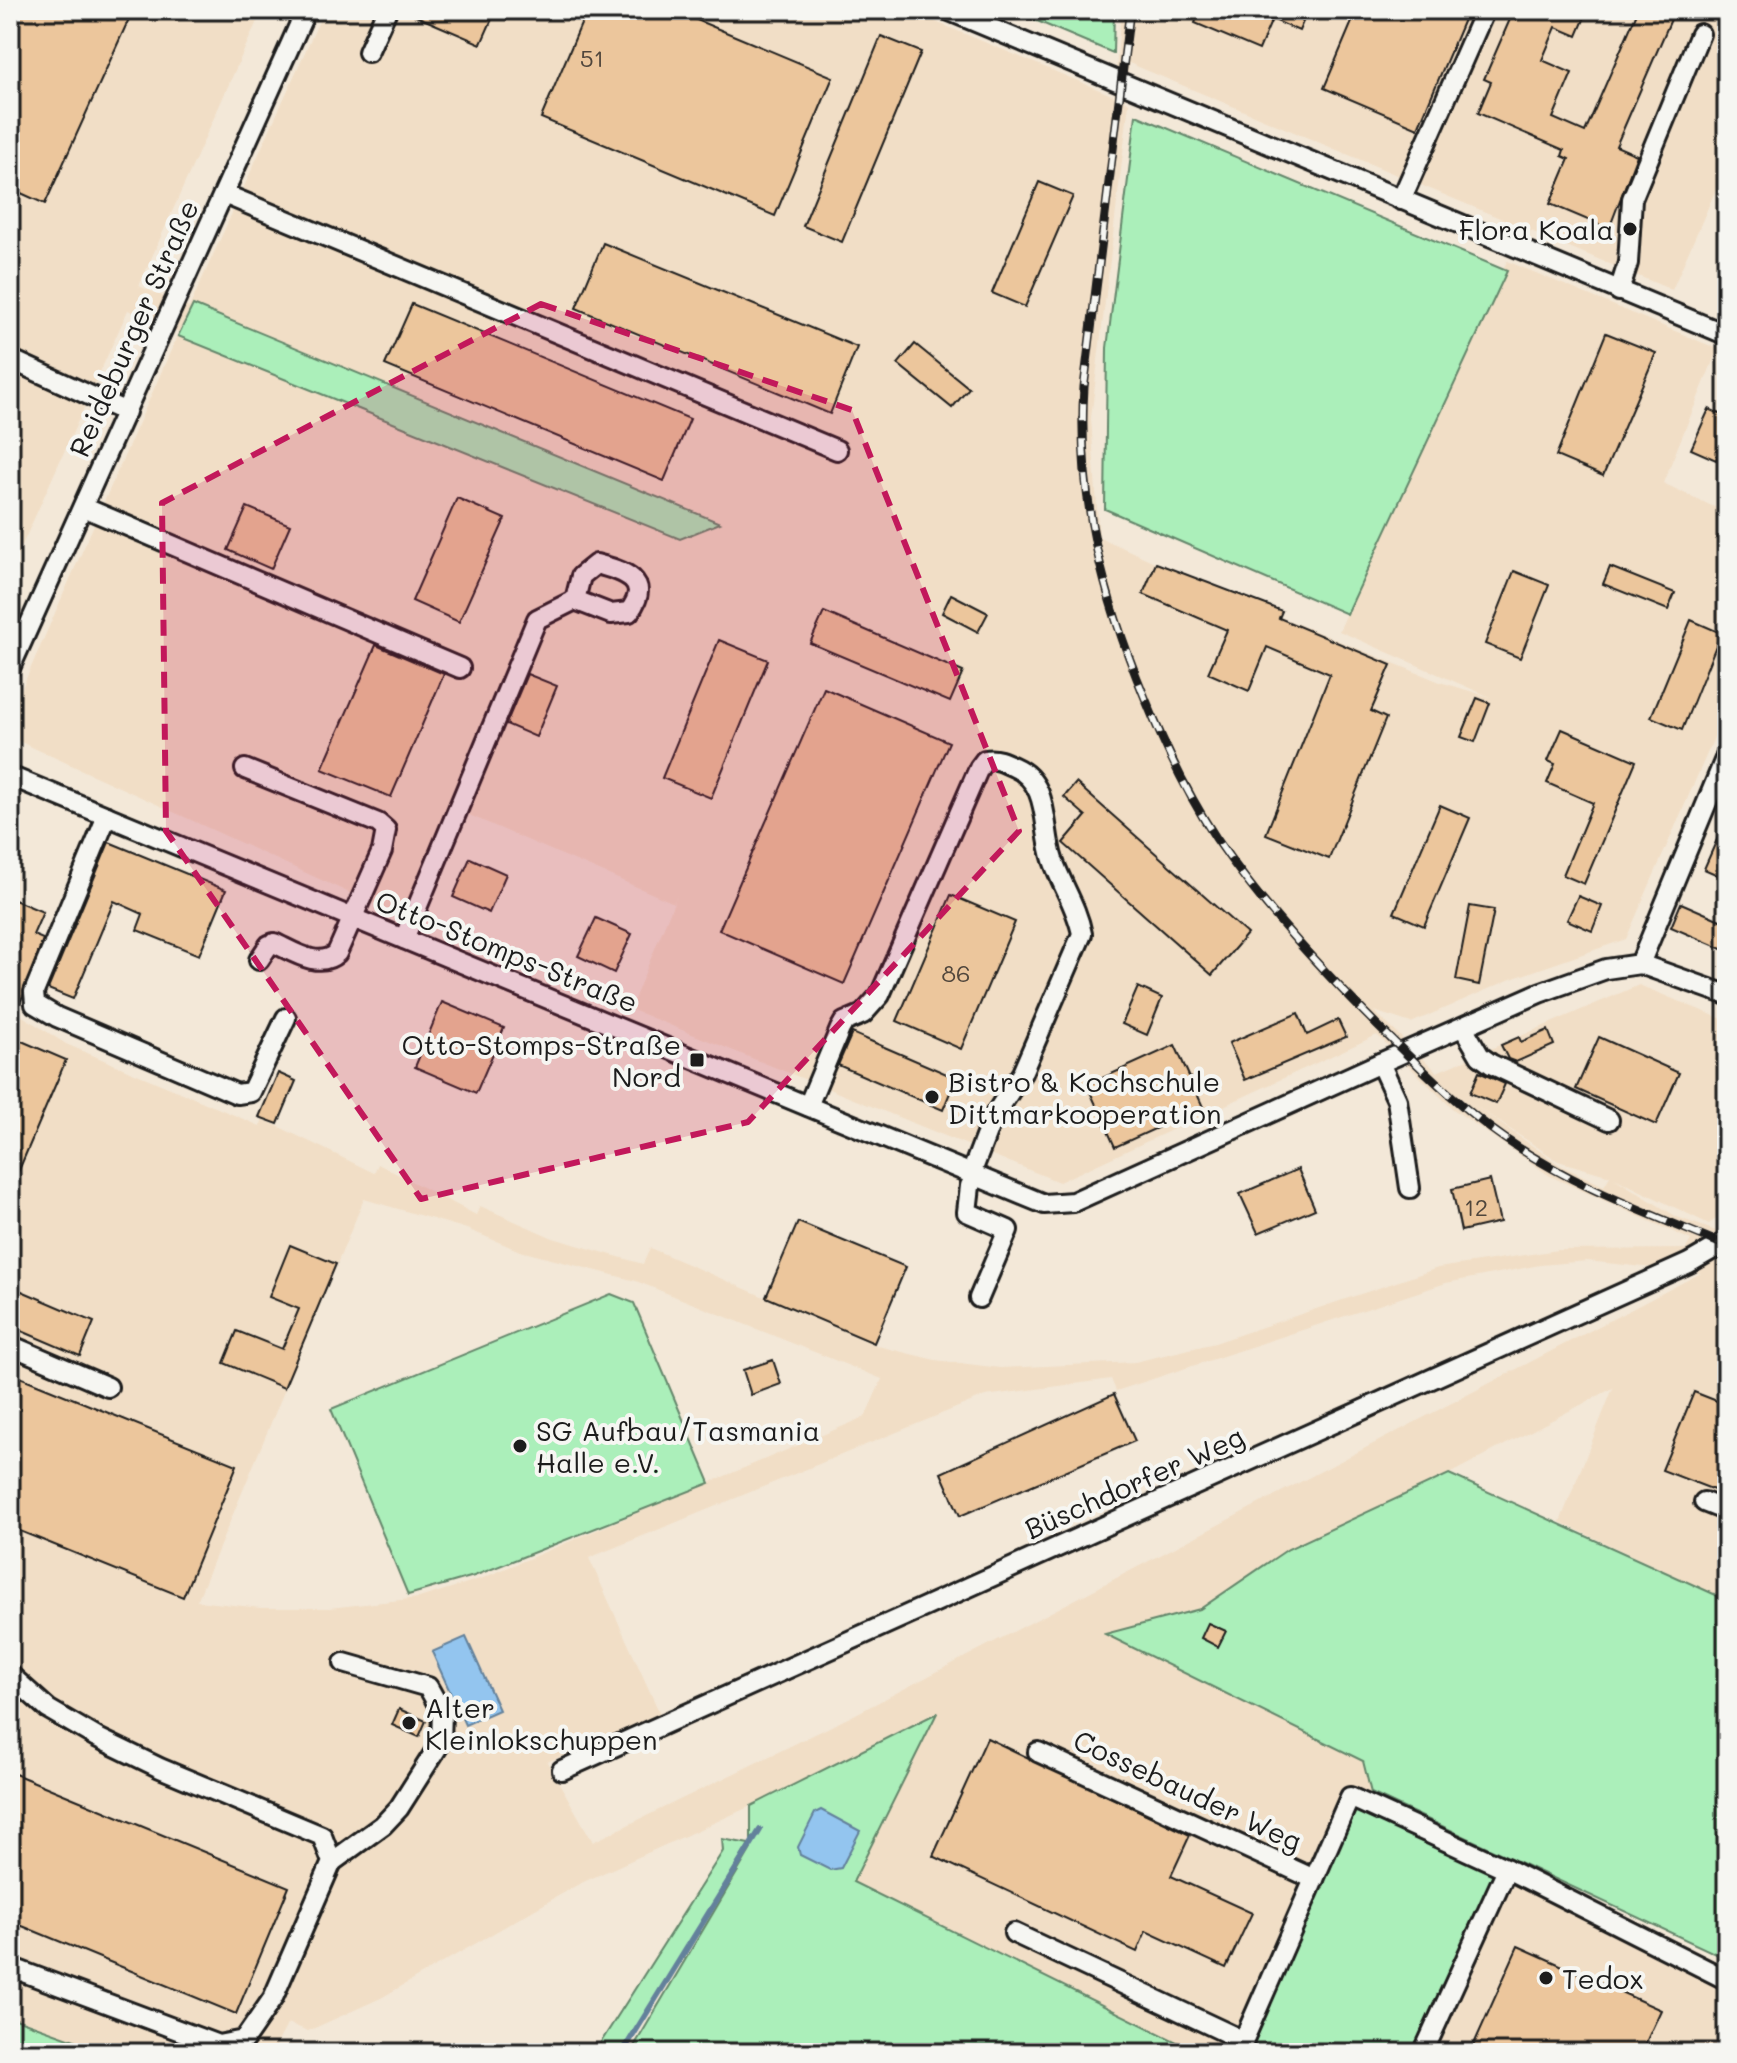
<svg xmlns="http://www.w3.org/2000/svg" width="1737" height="2063" viewBox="0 0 1737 2063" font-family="Mali,sans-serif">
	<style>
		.built { fill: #f1dec6; fill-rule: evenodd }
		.green { fill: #abefba; stroke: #64866b; stroke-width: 2 }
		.water { fill: #93c5ef; stroke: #63819b; stroke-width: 2 }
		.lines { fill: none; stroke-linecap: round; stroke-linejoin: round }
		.stream { stroke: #63819b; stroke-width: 6 }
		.building { fill: #ecc69c; stroke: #1c1c1c; stroke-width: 2 }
		.minor-casing { stroke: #1c1c1c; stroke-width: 24 }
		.minor { stroke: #f6f6f2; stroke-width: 18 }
		.rail-casing { stroke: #1c1c1c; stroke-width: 9 }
		.rail { stroke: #f6f6f2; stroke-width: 6; stroke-dasharray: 18; stroke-linecap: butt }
		.marked { fill: #c2185b; fill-opacity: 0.2; stroke: #c2185b; stroke-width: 6; stroke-dasharray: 16 10; stroke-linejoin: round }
		.poi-dot { fill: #1c1c1c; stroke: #f6f6f2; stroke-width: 3 }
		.labels { text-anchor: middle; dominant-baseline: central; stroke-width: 8; stroke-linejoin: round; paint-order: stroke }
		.number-label { font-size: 24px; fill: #50463c }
		.poi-label { font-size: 28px; fill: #1c1c1c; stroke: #f6f6f2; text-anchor: start }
		.street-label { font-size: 28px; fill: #1c1c1c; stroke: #f6f6f2 }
	</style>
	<rect width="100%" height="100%" fill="#f3e8d8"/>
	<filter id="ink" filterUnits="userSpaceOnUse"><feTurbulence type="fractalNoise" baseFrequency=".0125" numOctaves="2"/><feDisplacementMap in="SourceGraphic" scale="16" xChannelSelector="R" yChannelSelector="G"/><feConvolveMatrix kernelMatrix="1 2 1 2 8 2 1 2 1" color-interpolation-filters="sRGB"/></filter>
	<g filter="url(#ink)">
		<!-- built -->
		<g class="built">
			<path d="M 10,10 L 262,10 L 139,286 L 189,308 L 324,10 L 907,10 L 1114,96 L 1121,10 L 1727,10 L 1727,164 L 1672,290 L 1129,63 L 1125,100 L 1129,103 L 1091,418 L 1099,537 L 1239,600 L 1440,682 L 1490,697 L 1339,631 L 1507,261 L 1718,349 L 1663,483 L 1727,513 L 1727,708 L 1626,939 L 1511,979 L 1411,1023 L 1374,1011 L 1437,1072 L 1639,985 L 1727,1021 L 1727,1211 L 1709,1224 L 1614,1178 L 1677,1217 L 1727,1235 L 1727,1600 L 1560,1522 L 1613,1388 L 1449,1474 L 1288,1549 L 1200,1609 L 1106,1634 L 1363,1761 L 1371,1793 L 1368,1803 L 1236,2053 L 1199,2053 L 852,1882 L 935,1713 L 751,1806 L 579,1884 L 381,1998 L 308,2031 L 288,2023 L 272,2053 L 111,2053 L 10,2017 L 10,1008 L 66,1044 L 260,1126 L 263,1119 L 374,1173 L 378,1164 L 476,1215 L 480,1206 L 553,1238 L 643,1264 L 650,1248 L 878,1346 L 935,1360 L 1000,1368 L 1135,1362 L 1215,1343 L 1438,1268 L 1558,1250 L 1686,1249 L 1691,1240 L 1550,1176 L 1453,1109 L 1377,1035 L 1059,1182 L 630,1009 L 677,895 L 674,903 L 462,812 L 415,923 L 10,737 L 10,715 L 179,332 L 128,310 L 10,572 ZM 1468,1101 L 1558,1161 L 1610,1176 L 1604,1186 L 1560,1165 ZM 364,1199 L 467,1229 L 520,1251 L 636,1281 L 882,1379 L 865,1417 L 483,1578 L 419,1598 L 329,1608 L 261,1608 L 197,1601 ZM 1587,1261 L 1701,1273 L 852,1716 L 593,1842 L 547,1762 L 661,1716 L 589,1558 L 985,1396 L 1111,1379 L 1116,1391 L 1446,1283 L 1540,1265 Z"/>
			<polygon points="1351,1800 1727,1987 1727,2053 1241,2053"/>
		</g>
		<!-- green -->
		<g class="green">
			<polygon points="1011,10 1114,10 1113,53"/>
			<polygon points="1136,115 1507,271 1347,614 1105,509 1107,348"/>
			<polygon points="193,305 720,523 680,539 178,336"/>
			<polygon points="611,1294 634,1303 710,1483 474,1576 408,1595 331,1409"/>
			<polygon points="1449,1474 1727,1600 1727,1959 1371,1793 1363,1761 1105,1634 1200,1609 1288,1549"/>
			<polygon points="937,1713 853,1882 1199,2053 630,2053 751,1849 751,1806"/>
			<polygon points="1351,1801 1504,1870 1420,2053 1240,2053"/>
			<polygon points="722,1839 749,1844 624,2053 594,2053 723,1851"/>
			<polygon points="10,2017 111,2053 21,2053 10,2049"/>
		</g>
		<!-- water -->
		<g class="water">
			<polygon points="466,1637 499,1710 465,1725 432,1652"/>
			<polygon points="821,1810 860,1831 841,1868 830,1870 800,1855 798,1847 815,1813"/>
		</g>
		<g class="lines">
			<!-- stream -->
			<polyline class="stream" points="622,2053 760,1830"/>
		</g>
		<!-- building -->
		<g class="building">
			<polygon points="10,10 133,10 45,204 10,188"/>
			<polygon points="402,10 496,10 481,44"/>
			<polygon points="587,10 673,10 833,77 775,216 541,118"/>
			<polygon points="1200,10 1308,10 1299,31 1272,19 1259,50 1195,23"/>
			<polygon points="1357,10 1468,10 1418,128 1324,88"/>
			<polygon points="1514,10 1588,10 1577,36 1556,27 1542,60 1572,73 1553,118 1585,132 1638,10 1675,10 1616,146 1637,155 1609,229 1550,204 1569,159 1562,156 1564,150 1478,113 1491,82 1484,79"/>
			<polygon points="881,36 921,52 842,242 803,226"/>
			<polygon points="1039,182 1073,196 1025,307 992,293"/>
			<polygon points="603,243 857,347 830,414 576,308"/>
			<polygon points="412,304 690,419 664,481 385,365"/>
			<polygon points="1606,333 1656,353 1603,476 1556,456"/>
			<polygon points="915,344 969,388 952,408 898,364"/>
			<polygon points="1709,409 1727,417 1727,436 1716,460 1691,449"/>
			<polygon points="457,498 505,519 459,622 412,601"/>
			<polygon points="247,507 290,525 271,569 228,550"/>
			<polygon points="1156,563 1282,611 1279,618 1391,665 1371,711 1386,718 1329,859 1266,834 1330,674 1267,647 1249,691 1208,673 1227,630 1143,594"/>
			<polygon points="1610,567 1675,593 1668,610 1603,584"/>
			<polygon points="1514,571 1549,585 1520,658 1485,644"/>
			<polygon points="951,594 988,613 978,632 942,613"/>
			<polygon points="824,612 963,672 950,702 810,643"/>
			<polygon points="1691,620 1721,633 1682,730 1651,717"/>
			<polygon points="719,640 768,660 711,798 662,778"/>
			<polygon points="376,645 444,674 391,797 322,769"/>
			<polygon points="527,674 557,686 536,737 506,724"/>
			<polygon points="824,688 949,742 844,984 719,930"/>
			<polygon points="1477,698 1490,703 1475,742 1461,737"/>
			<polygon points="1562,729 1636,761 1584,884 1563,875 1593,803 1547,783 1555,764 1548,761"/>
			<polygon points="1076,783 1247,934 1212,975 1063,843 1086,816 1064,797"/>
			<polygon points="1440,805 1470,818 1424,926 1394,913"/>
			<polygon points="1727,817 1727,879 1704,869"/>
			<polygon points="109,842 226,890 199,955 137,930 143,914 114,901 73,999 48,989"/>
			<polygon points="470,858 506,874 489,913 453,897"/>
			<polygon points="951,895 1015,922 961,1049 897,1021"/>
			<polygon points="1578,896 1602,906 1592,931 1567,920"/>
			<polygon points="10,898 43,912 33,935 43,939 10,1031"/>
			<polygon points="1681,903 1727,923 1727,951 1671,927"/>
			<polygon points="1470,906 1494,910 1479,985 1456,980"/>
			<polygon points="596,918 632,934 614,973 578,956"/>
			<polygon points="1138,987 1162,998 1147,1035 1122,1024"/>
			<polygon points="442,1002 504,1028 476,1093 415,1067"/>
			<polygon points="1298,1013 1307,1035 1338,1020 1346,1037 1245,1080 1229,1043"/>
			<polygon points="1548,1030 1554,1045 1516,1062 1508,1059 1501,1045 1519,1037 1521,1042"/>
			<polygon points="852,1033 956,1078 943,1110 838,1065"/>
			<polygon points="10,1036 66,1060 10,1191"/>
			<polygon points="1599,1037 1679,1073 1656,1125 1576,1089"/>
			<polygon points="1175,1045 1203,1107 1115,1147 1087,1085"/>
			<polygon points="1479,1072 1505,1084 1496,1104 1470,1093"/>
			<polygon points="278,1073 296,1081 278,1124 259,1117"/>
			<polygon points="1298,1169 1315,1209 1258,1233 1240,1194"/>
			<polygon points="1490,1180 1500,1222 1461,1231 1452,1189"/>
			<polygon points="798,1222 906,1267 874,1343 766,1297"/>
			<polygon points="290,1245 336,1264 284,1388 224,1363 237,1331 282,1349 299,1309 269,1297"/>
			<polygon points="10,1286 94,1322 80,1356 10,1326"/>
			<polygon points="773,1360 781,1384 751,1395 743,1370"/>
			<polygon points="10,1373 237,1465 183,1597 10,1527"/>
			<polygon points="1694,1392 1727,1405 1727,1495 1662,1470"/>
			<polygon points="1114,1394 1135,1441 960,1516 941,1473"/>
			<polygon points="1208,1623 1226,1631 1218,1647 1201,1638"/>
			<polygon points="399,1709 426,1721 419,1737 392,1725"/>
			<polygon points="987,1738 1190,1835 1171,1876 1252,1913 1226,1968 1146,1931 1137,1952 933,1856"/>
			<polygon points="10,1772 289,1887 236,2014 10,1921"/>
			<polygon points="1518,1946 1661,2010 1641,2053 1470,2053"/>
		</g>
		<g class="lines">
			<!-- minor casing -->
			<g class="minor-casing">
				<g id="minor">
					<polyline points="947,10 1727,335"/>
					<polyline points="368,52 387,10"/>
					<polyline points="224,194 837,450"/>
					<polyline points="1401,200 1485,10"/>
					<polyline points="1619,291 1628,263 1632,199 1700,34"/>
					<polyline points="10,359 126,412"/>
					<polyline points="83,507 460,668"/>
					<polyline points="10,668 306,10"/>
					<path d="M 245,769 L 378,823 L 386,830 L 382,851 L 337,953 C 319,970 292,951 274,943 L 269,945 L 259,960"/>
					<polyline points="10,776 1044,1204 1073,1202 1380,1063 1539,993 1606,969 1640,964 1727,995"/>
					<polyline points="107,816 34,992 35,1004 57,1017 237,1094 251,1092 286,1018"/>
					<path d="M 404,939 L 537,619 L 575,600 L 611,614 L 629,612 C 653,580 624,571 596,564 L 581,576 L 575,600"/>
					<polyline points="1640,964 1727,754"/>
					<polyline points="1463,1027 1480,1056 1491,1064 1609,1120"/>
					<polyline points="1380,1063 1397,1100 1410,1188"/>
					<path d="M 808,1106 L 840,1029 L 844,1022 L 863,1014 L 880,995 L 979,768 L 985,760 C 996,758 1004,762 1014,767 C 1051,783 1042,828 1053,860 C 1062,886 1077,907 1082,934 L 1022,1073 L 992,1119 L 971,1174"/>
					<polyline points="977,1176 970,1186 967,1212 1008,1230 979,1298"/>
					<polyline points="10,1345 108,1387"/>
					<polyline points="1704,1502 1727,1511"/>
					<polyline points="10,1675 48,1709 96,1737 160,1768 322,1836 332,1862 273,1998 244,2040 218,2045 10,1967"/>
					<polyline points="1038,1752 1314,1879"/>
					<polyline points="562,1770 1689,1263 1727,1241"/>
					<polyline points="332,1862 383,1825 399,1808 441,1742 442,1712 428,1687 344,1663"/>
					<polyline points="1014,1933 1244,2041"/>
					<polyline points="1238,2053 1350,1797 1507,1869 1727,1980"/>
					<polyline points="1423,2053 1507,1869"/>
				</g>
			</g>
			<!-- minor -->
			<use href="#minor" class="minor"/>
			<!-- rail casing -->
			<g class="rail-casing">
				<path id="rail" d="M 1130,10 L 1084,387 C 1077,498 1103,597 1145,698 C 1165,747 1187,794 1216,838 C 1262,906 1320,968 1378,1026 C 1418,1065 1458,1106 1504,1138 C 1572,1186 1651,1214 1727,1246"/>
			</g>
			<!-- rail -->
			<use href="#rail" class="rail"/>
		</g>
	</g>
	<!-- marked area -->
	<path class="marked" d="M 541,304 L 852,410 L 1019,831 L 748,1122 L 421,1199 L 166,831 L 162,503 Z"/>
	<!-- markers -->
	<g class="poi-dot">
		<circle cx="1630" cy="229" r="8"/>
		<rect x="689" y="1052" width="16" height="16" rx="4"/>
		<circle cx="932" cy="1097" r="8"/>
		<circle cx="520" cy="1446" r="8"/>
		<circle cx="409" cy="1723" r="8"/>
		<circle cx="1546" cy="1978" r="8"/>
	</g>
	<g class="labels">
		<!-- number labels -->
		<g class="number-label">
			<text x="592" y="57">51</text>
			<text x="956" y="972">86</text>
			<text x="1476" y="1206">12</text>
		</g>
		<!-- poi labels -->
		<g class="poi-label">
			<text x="1614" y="229" text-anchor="end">Flora Koala</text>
			<text x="681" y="1044" text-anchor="end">Otto-Stomps-Straße<tspan x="681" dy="32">Nord</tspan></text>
			<text x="948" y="1081">Bistro &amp; Kochschule<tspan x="948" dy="32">Dittmarkooperation</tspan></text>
			<text x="536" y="1430">SG Aufbau/Tasmania<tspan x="536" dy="32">Halle e.V.</tspan></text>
			<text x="425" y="1707">Alter<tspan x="425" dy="32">Kleinlokschuppen</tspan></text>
			<text x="1562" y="1978">Tedox</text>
		</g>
		<!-- street labels -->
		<g class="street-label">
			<text transform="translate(133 328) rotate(-66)">Reideburger Straße</text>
			<text transform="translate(507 951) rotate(22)">Otto-Stomps-Straße</text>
			<text transform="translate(1134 1482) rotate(-24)">Büschdorfer Weg</text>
			<text transform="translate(1188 1790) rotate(25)">Cossebauder Weg</text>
		</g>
	</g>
	<!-- margin -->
	<rect width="1737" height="2063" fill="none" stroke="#f6f6f2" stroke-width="40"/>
	<rect x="20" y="20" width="1697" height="2023" fill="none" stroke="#1c1c1c" stroke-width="3" filter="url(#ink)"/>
</svg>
